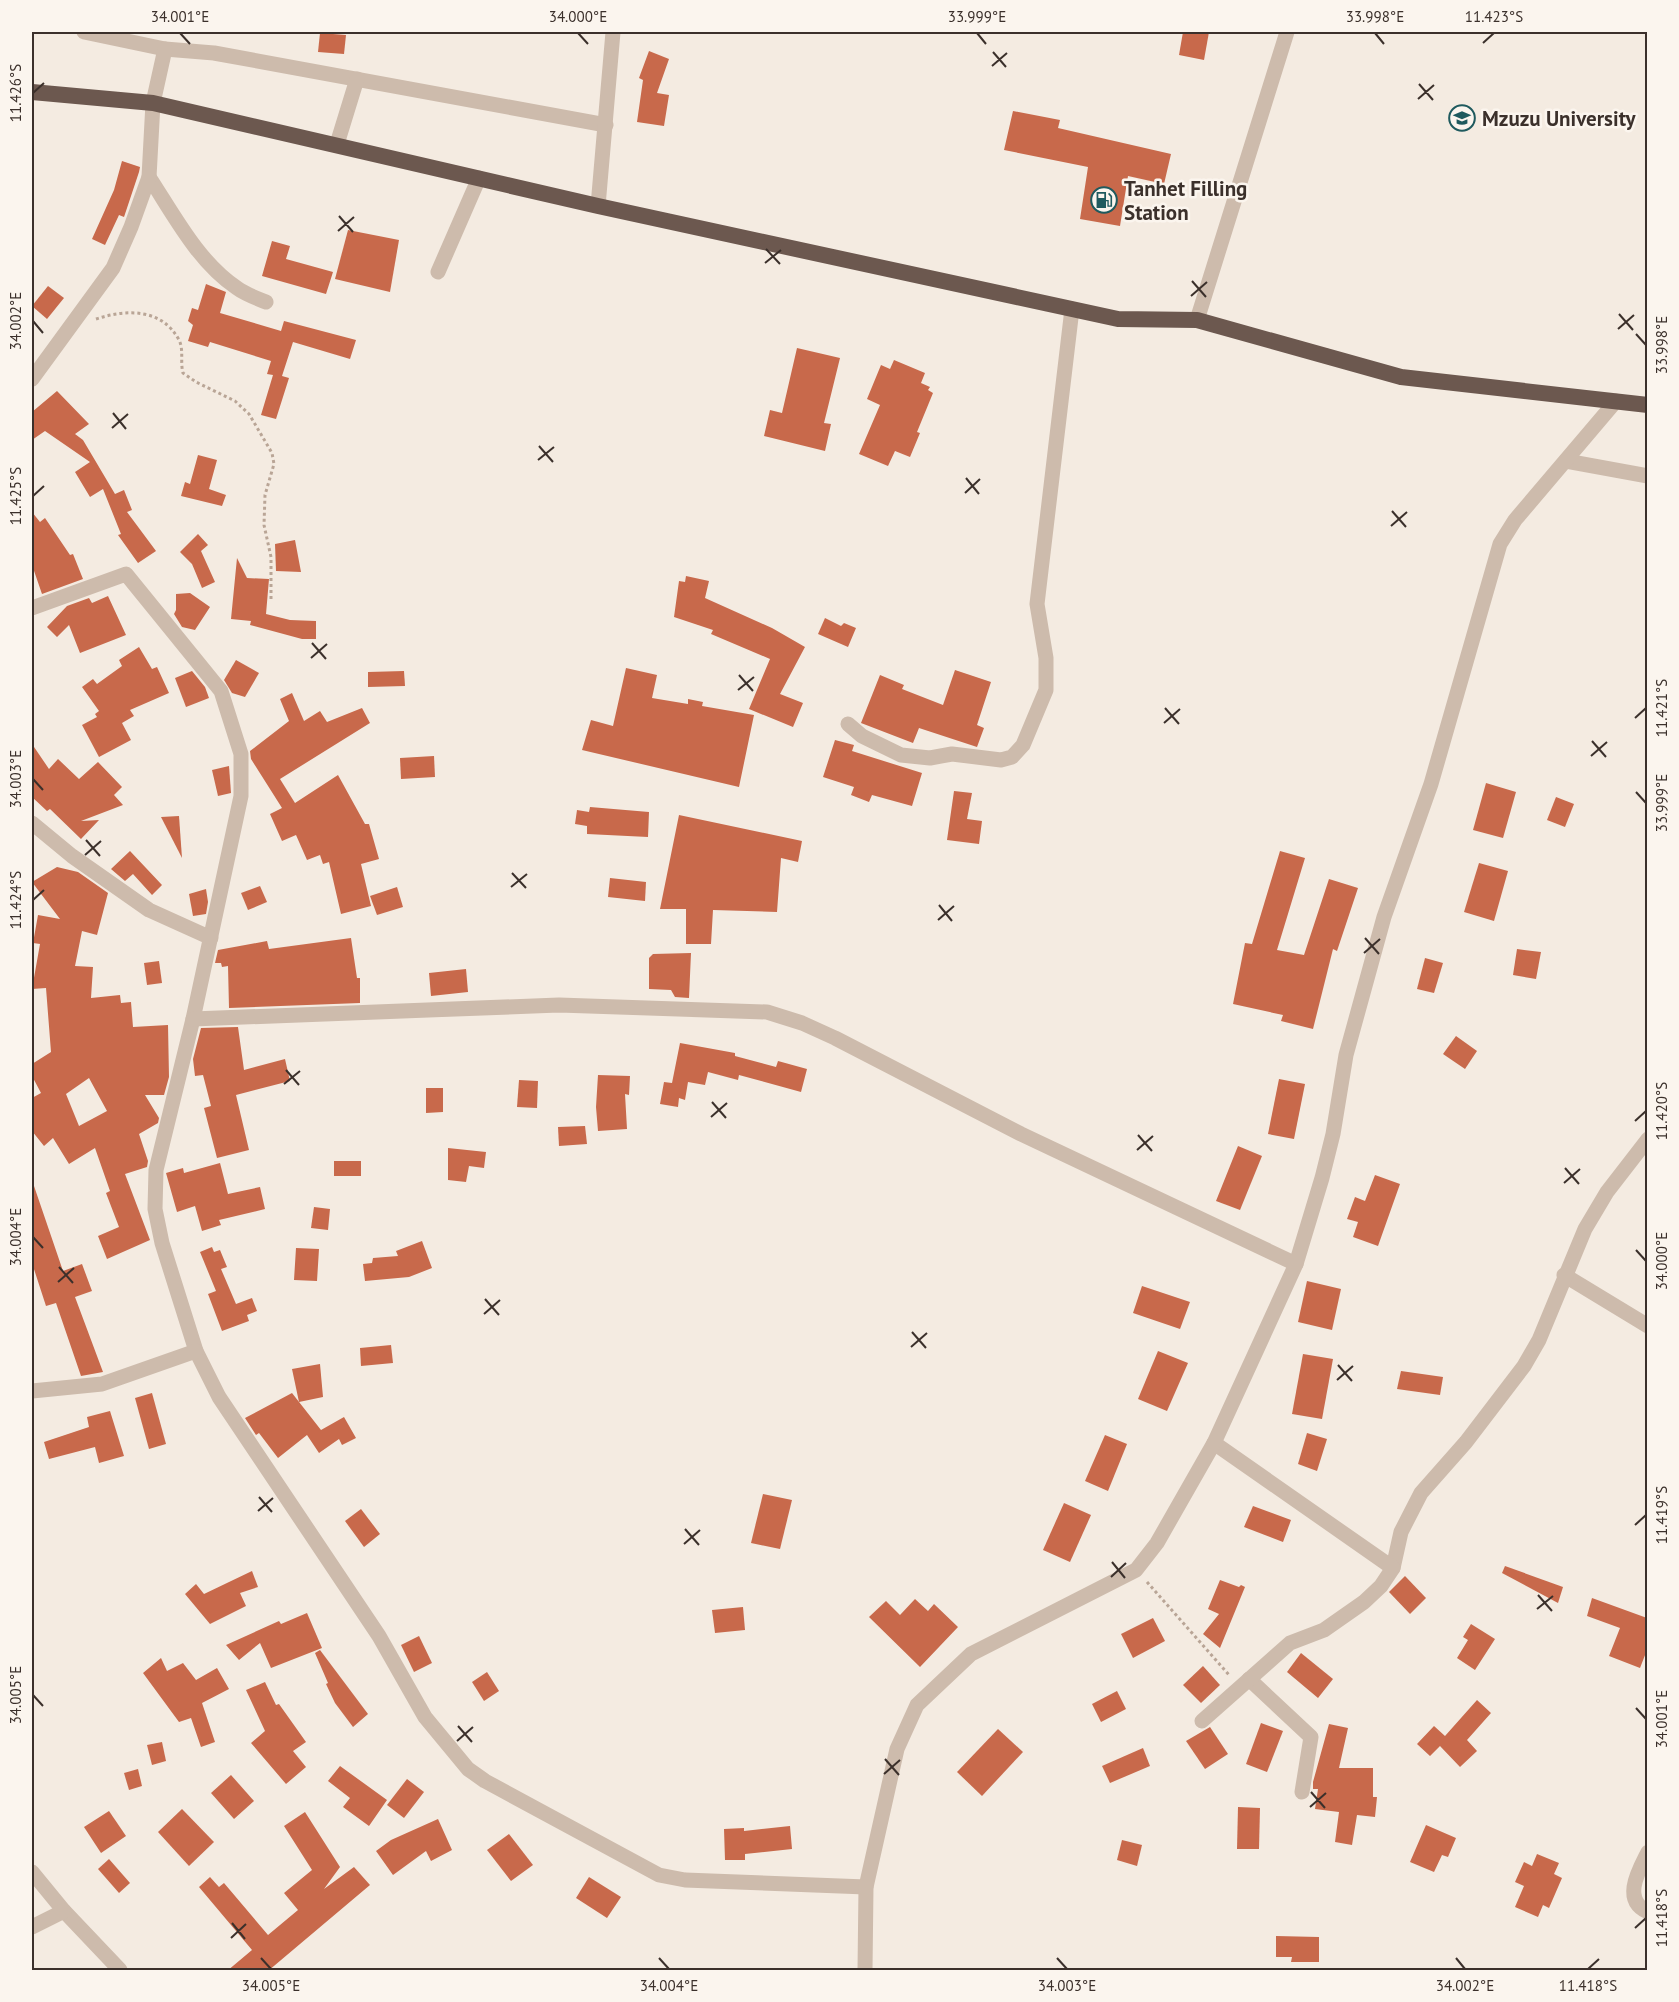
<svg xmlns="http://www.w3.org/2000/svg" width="1679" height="2002" viewBox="0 0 1679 2002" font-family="'PT Sans',sans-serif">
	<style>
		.building { fill: #c8694b; fill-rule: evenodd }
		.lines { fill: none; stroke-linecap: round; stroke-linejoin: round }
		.path { stroke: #b9a596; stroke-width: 3; stroke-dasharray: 3 3; stroke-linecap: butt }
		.minor { stroke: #cdbbac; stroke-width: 15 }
		.trunk { stroke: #6c584f; stroke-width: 16 }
		.ticks { fill: none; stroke: #3b302b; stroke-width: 2 }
		.labels { text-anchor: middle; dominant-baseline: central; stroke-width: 5; stroke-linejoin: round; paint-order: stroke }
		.poi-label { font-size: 21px; font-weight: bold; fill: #3b302b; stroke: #fbf5ee; text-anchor: start }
		.neatline { fill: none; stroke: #3b302b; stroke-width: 2 }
		.ticks-label { font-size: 15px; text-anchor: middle; fill: #3b302b }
	</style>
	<rect width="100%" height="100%" fill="#f4ebe1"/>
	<!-- building -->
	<g class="building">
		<polygon points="1183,32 1209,32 1204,60 1179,55"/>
		<polygon points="320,33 346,35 344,54 318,52"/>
		<polygon points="649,51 669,59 657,93 669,95 664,126 637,122 643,80 639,78"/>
		<polygon points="1013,111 1060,120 1058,128 1171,154 1164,184 1128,176 1120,226 1080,219 1088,167 1004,150"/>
		<polygon points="122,161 140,167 139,172 124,217 119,215 105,245 92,239 114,190"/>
		<polygon points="348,230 399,240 390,292 335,279"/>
		<polygon points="272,241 290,246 286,259 333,272 326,294 262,276"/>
		<polygon points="206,284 226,292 220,313 281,331 284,321 356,340 350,359 293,342 282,376 289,378 276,419 261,415 273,375 267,374 271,361 210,342 208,347 188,341 193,325 188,321 192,308 198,310"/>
		<polygon points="48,286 64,298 47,319 32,306"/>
		<polygon points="797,348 840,358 824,423 831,424 825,451 764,436 770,410 782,413"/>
		<polygon points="894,360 925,373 921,383 930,387 928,390 933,393 917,432 920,433 910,457 895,451 888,466 859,454 880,405 867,399 881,365 890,369"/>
		<polygon points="57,391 89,424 75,434 83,440 115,494 124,490 132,510 127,512 156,551 138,563 118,535 121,534 103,489 90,497 75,472 90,462 45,431 32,440 32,412"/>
		<polygon points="198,455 217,460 209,489 226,495 222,506 181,496 185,482 190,484"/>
		<polygon points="32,512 40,522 45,518 70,555 73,554 83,579 42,594 32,565"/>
		<polygon points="198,534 208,545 201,551 215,582 202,588 192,564 180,552"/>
		<polygon points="295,540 301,572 276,571 275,544"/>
		<polygon points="237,558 247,578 269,579 266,614 290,620 316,621 316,639 302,639 250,625 251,621 231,619"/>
		<polygon points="686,576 709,581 705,598 772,628 805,647 780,694 803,703 793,727 749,709 770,659 711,634 713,630 674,617 679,581 685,582"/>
		<polygon points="190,593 210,607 195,630 182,627 174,614 176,610 176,594"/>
		<polygon points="108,596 126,635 80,653 69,625 57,637 47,627 67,606 89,598 92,603"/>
		<polygon points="825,618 841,626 844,623 856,628 848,647 818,634"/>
		<polygon points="139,647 152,669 157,667 169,693 130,710 134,716 122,723 131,740 99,757 82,725 97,717 95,714 99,711 82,687 93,679 97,684 122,666 119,660"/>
		<polygon points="236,660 259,673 245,697 232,693 224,680"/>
		<polygon points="626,668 657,675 652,698 688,704 688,699 703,702 702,706 754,715 739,787 582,750 591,720 613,726"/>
		<polygon points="955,670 991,682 977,725 984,728 977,747 919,728 913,743 861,723 880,675 904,685 902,689 943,705"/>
		<polygon points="192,671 205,687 209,698 186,707 175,678"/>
		<polygon points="404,671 405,686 368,687 368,672"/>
		<polygon points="292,693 304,721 320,711 327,722 362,708 370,723 280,779 295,803 338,775 365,824 369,824 379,859 361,864 371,906 341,914 329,862 323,864 320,855 307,860 296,835 282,841 270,814 282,808 251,759 250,751 289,721 280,699"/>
		<polygon points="835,740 854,745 852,751 922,773 912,806 872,795 869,802 851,795 854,787 823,777"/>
		<polygon points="32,744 49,769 58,759 79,779 98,762 122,787 114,795 123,805 81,821 99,820 81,839 50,809 47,811 32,797"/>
		<polygon points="434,756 435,777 401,779 400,758"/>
		<polygon points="229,766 231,793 218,796 212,770"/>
		<polygon points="1486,783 1516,792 1503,838 1473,830"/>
		<polygon points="954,791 972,793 967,819 982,821 979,844 947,840"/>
		<polygon points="1556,797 1574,804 1565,827 1547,820"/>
		<polygon points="590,807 649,812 648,837 587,834 587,826 575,824 577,810 589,812"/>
		<polygon points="679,815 802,841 798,862 781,858 777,912 713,910 711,944 686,944 686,909 660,909"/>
		<polygon points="179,816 182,858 161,817"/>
		<polygon points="130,851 162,885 152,895 133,874 125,881 111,869"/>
		<polygon points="1280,851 1305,858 1277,950 1304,955 1329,879 1358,888 1337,951 1333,949 1313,1029 1281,1021 1283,1015 1233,1004 1245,943 1252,944"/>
		<polygon points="1479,863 1508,871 1494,921 1464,912"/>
		<path d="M 57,867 L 78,872 L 108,893 L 97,935 L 82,931 L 75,966 L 93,967 L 91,998 L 120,995 L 121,1003 L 131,1002 L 133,1027 L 168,1025 L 169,1077 L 164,1095 L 145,1095 L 159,1118 L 158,1123 L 139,1134 L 148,1161 L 147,1167 L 125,1174 L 150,1240 L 107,1259 L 98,1236 L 119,1227 L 106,1193 L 110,1191 L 95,1148 L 69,1164 L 53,1138 L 44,1146 L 32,1131 L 32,1098 L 41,1093 L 32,1076 L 32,1064 L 51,1052 L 46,988 L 32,989 L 40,944 L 33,943 L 38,915 L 60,919 L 32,882 ZM 89,1078 L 107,1111 L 79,1126 L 66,1094 Z"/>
		<polygon points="610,878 646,882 645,901 608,897"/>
		<polygon points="260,886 267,902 248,910 241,893"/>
		<polygon points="397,887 403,907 377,915 370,896"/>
		<polygon points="206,889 208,902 206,914 193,916 189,894"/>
		<polygon points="351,938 357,978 360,978 360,1003 229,1008 228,966 222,967 221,963 215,963 218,950 267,941 269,949"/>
		<polygon points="1517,949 1541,952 1536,979 1513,975"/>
		<polygon points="691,953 689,998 675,997 671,990 649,989 649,958 653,954"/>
		<polygon points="1425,958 1443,963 1434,993 1417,989"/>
		<polygon points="159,961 162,983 147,985 144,963"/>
		<polygon points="466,969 468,992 431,996 429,973"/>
		<polygon points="238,1027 244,1070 285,1059 290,1081 236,1095 249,1150 217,1158 204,1108 211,1106 203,1075 195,1076 193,1059 201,1028"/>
		<polygon points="1456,1036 1477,1051 1465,1069 1443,1054"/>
		<polygon points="680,1043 735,1053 735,1056 776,1067 778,1061 807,1069 801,1092 739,1075 738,1080 708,1072 705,1085 688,1082 685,1100 679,1098 678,1107 660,1104 664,1082 672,1083"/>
		<polygon points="598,1075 630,1076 629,1095 625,1094 627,1129 598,1131 596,1107"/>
		<polygon points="1279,1079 1305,1084 1294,1139 1268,1134"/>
		<polygon points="519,1080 538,1081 537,1108 517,1107"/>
		<polygon points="426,1088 443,1088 443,1112 426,1113"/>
		<polygon points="585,1126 587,1144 559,1146 558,1127"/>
		<polygon points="1238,1146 1262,1156 1240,1210 1216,1201"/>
		<polygon points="448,1148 486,1152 484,1168 469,1166 466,1182 448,1180"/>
		<rect x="334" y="1161" width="27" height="15"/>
		<polygon points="220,1163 228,1194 260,1187 265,1209 219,1220 221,1225 202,1231 195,1206 177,1212 166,1173 183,1168 184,1173"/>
		<polygon points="1375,1175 1400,1184 1378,1246 1353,1237 1358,1222 1347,1219 1355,1197 1365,1201"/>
		<polygon points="32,1186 34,1186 63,1271 82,1264 92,1291 75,1297 103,1372 81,1376 56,1303 46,1306 32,1263"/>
		<polygon points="314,1207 330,1209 328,1230 311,1228"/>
		<polygon points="422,1241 432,1268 409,1277 365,1281 363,1264 372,1263 373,1258 398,1256 396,1251"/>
		<polygon points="212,1247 214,1252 220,1250 227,1267 221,1269 236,1304 252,1298 257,1311 247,1315 249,1321 222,1331 208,1294 216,1291 200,1252"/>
		<polygon points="296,1248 319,1249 317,1281 294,1280"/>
		<polygon points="1307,1281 1341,1289 1332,1330 1298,1322"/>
		<polygon points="1142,1286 1190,1302 1180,1329 1133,1313"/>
		<polygon points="391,1345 393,1363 361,1366 360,1348"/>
		<polygon points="1158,1351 1188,1363 1167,1411 1138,1399"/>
		<polygon points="1303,1354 1333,1359 1322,1419 1292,1414"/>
		<polygon points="320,1364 323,1397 299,1402 292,1369"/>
		<polygon points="1401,1371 1443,1377 1440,1395 1397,1389"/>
		<polygon points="152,1393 166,1444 149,1449 135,1398"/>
		<polygon points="292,1393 321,1430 344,1417 356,1438 342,1445 339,1439 319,1453 307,1435 278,1458 259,1433 256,1435 245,1418"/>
		<polygon points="110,1411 124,1456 99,1463 95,1447 49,1459 44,1442 89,1427 87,1417"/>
		<polygon points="1307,1433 1327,1439 1317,1471 1298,1464"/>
		<polygon points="1105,1435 1127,1444 1108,1491 1085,1481"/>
		<polygon points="763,1494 792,1500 780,1549 751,1543"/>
		<polygon points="1064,1503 1091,1515 1070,1562 1043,1550"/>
		<polygon points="1253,1506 1291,1520 1283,1542 1244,1527"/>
		<polygon points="361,1509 380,1534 364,1547 345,1521"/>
		<polygon points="1505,1566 1563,1587 1558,1603 1502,1573"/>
		<polygon points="252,1571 258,1587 240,1593 246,1606 210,1624 185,1594 196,1584 204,1594"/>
		<polygon points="1405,1576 1426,1598 1410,1614 1389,1592"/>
		<polygon points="1220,1580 1239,1587 1241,1585 1245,1587 1220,1648 1203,1634 1219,1614 1208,1609"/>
		<polygon points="1592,1598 1647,1618 1647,1650 1640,1668 1609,1656 1620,1628 1587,1616"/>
		<polygon points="915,1599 928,1611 934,1604 958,1627 920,1667 869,1617 886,1601 900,1615"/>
		<polygon points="743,1607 745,1630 715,1633 712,1610"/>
		<polygon points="307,1613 322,1648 271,1668 260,1643 239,1660 226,1645 279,1621 281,1624"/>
		<polygon points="1153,1618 1165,1641 1133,1658 1121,1634"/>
		<polygon points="1471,1624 1495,1639 1475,1670 1457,1658 1468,1640 1463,1637"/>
		<polygon points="419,1636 432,1663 414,1672 401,1645"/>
		<polygon points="320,1650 368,1714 353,1727 335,1703 326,1684 328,1683 315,1653"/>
		<polygon points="1301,1653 1333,1679 1318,1698 1287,1672"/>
		<polygon points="161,1658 167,1671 183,1663 196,1680 217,1668 229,1689 202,1703 215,1742 201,1747 191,1718 179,1722 143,1673"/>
		<polygon points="1203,1666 1220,1685 1201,1703 1183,1685"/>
		<polygon points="487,1672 499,1691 484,1701 472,1682"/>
		<polygon points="265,1682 276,1705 279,1704 306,1742 293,1751 306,1767 286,1784 251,1743 265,1731 246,1690"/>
		<polygon points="1117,1691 1126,1709 1101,1722 1092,1704"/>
		<polygon points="1477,1700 1491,1713 1467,1740 1477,1751 1460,1767 1440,1746 1430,1756 1417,1744 1434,1726 1445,1736"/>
		<polygon points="1261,1723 1283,1731 1267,1772 1246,1764"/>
		<polygon points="1329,1724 1348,1728 1339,1768 1373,1768 1373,1797 1377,1797 1375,1817 1357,1815 1352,1845 1335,1842 1339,1812 1315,1809 1318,1789 1313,1789 1313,1782"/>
		<polygon points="1210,1727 1228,1754 1205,1769 1186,1741"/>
		<polygon points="998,1729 1023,1752 982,1796 957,1772"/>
		<polygon points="162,1742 166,1761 152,1765 147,1745"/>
		<polygon points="1143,1748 1150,1766 1110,1783 1102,1766"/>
		<polygon points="340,1766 387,1800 369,1826 343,1807 350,1798 328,1781"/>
		<polygon points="138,1769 142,1786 129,1790 124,1773"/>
		<polygon points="231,1775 254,1801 234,1819 211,1793"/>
		<polygon points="407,1779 424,1792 404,1818 387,1805"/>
		<polygon points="1238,1807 1260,1808 1259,1849 1237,1849"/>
		<polygon points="182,1809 214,1842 189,1866 158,1832"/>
		<polygon points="109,1811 126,1836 101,1853 84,1827"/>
		<polygon points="305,1812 340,1867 324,1889 354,1867 370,1885 268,1971 227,1971 252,1950 199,1887 210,1877 219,1887 224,1883 268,1935 298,1910 284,1893 312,1870 284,1826"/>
		<polygon points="438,1819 452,1850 431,1861 426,1851 393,1875 376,1851 391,1840"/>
		<polygon points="1426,1825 1456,1838 1448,1857 1442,1855 1434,1872 1410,1862"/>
		<polygon points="790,1826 792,1849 745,1854 745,1860 725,1860 724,1829 744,1828 744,1831"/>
		<polygon points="509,1834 533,1865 511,1881 487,1850"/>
		<polygon points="1122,1840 1142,1845 1137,1866 1117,1860"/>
		<polygon points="1537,1854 1559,1863 1554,1874 1562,1878 1549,1908 1543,1905 1538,1917 1515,1907 1524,1886 1515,1882 1524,1862 1532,1866"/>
		<polygon points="109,1859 130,1883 119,1893 98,1869"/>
		<polygon points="589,1877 621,1897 607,1918 576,1898"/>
		<polygon points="1276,1936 1319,1937 1319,1962 1291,1962 1292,1957 1276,1957"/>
	</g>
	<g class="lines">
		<!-- path -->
		<g class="path">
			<path d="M 96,319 C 126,309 162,308 179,340 C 184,350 180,362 183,373 L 196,382 L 235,401 L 249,414 L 272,453 L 274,464 L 265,495 L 264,525 L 271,557 L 271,601"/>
			<polyline points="1147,1582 1230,1676"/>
		</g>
		<!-- minor -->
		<g class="minor">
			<polyline points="84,32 165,49 214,53 606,125"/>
			<polyline points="337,144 357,79"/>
			<path d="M 149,177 C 174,215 198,262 237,288 C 245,294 256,298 266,302"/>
			<polyline points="598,206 613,32"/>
			<polyline points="438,272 479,178"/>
			<polyline points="1197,320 1287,32"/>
			<polyline points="32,379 113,268 131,227 149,177 153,103 165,49"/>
			<polyline points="1566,461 1648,476"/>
			<polyline points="32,608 126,574 221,691 241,754 241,796 193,1019 156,1170 155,1209 162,1243 196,1351 219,1397 379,1636 425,1717 468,1769 485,1781 659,1875 685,1880 866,1887"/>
			<polyline points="848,724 862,736 901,755 930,758 952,754 1001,760 1012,757 1023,745 1046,690 1046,658 1037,604 1072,309"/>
			<polyline points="32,823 72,856 149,910 211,938"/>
			<polyline points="193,1019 559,1005 767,1012 802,1023 835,1038 1021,1134 1296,1264"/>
			<polyline points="1564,1275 1648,1326"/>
			<polyline points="32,1391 102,1384 196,1351"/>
			<polyline points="1393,1568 1401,1532 1421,1493 1466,1442 1524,1366 1539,1340 1585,1229 1607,1192 1648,1139"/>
			<polyline points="1249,1679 1311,1737 1302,1792"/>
			<polyline points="1202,1721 1290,1643 1324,1630 1364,1602 1381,1586 1393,1568 1214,1443"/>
			<path d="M 1648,1852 C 1639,1870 1621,1900 1648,1912"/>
			<polyline points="32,1872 64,1911 120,1970"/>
			<polyline points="32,1927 64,1911"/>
			<polyline points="865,1970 866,1887 897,1749 917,1705 971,1654 1136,1570 1157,1543 1214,1443 1296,1264 1322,1178 1333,1134 1346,1055 1384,917 1431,784 1500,544 1515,520 1616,401"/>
		</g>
		<!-- trunk -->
		<polyline class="trunk" points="32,92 153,103 598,206 1118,319 1197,320 1401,377 1648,405"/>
	</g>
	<!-- ticks -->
	<path class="ticks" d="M 180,33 L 190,44M 578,33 L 588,44M 977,33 L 986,44M 1375,33 L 1384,44M 1483,43 L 1494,33M 993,52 L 1006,67M 992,66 L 1007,53M 1419,84 L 1433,100M 33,93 L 44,83M 1418,99 L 1434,85M 339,216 L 353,232M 338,231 L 354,217M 766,249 L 780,264M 765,263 L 781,250M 1192,281 L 1206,297M 1191,296 L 1207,282M 1619,314 L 1633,330M 33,321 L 43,333M 1618,329 L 1634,315M 1636,334 L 1646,345M 113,413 L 126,429M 112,428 L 128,414M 539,446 L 553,462M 538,460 L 554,447M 966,478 L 979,494M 965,493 L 980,479M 33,496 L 44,486M 1392,511 L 1406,527M 1391,526 L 1407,512M 312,643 L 326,659M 311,658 L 327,644M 739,675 L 753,691M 738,690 L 754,677M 1165,708 L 1179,724M 1635,718 L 1646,708M 1164,723 L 1180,709M 1592,741 L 1606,757M 1591,756 L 1607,742M 33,779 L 43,790M 1636,792 L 1646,803M 86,840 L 100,856M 85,855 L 101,841M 512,873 L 526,888M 511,887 L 527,874M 33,900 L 44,890M 939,905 L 952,921M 938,920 L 954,906M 1365,938 L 1379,954M 1364,953 L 1380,939M 286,1070 L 299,1085M 284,1084 L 300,1071M 712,1102 L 726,1118M 711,1117 L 727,1103M 1635,1121 L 1646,1111M 1138,1135 L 1152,1151M 1137,1150 L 1153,1136M 1565,1168 L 1579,1184M 1564,1183 L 1580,1169M 33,1237 L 43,1248M 1636,1250 L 1646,1261M 59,1267 L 73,1283M 58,1282 L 74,1268M 485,1299 L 499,1315M 484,1314 L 500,1300M 912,1332 L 926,1348M 911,1347 L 927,1333M 1338,1365 L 1352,1381M 1337,1380 L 1353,1366M 259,1497 L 272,1512M 258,1511 L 273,1498M 1635,1525 L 1646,1515M 685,1529 L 699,1545M 684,1544 L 700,1530M 1112,1562 L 1125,1578M 1111,1577 L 1126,1563M 1538,1595 L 1552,1611M 1537,1609 L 1553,1596M 33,1695 L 43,1706M 1636,1708 L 1646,1719M 458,1726 L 472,1742M 457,1741 L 473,1727M 885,1759 L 899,1775M 884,1774 L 900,1760M 1311,1792 L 1325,1808M 1310,1807 L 1326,1793M 232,1923 L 245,1939M 1635,1928 L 1646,1918M 231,1938 L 246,1924M 261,1958 L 271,1969M 659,1958 L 669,1969M 1057,1958 L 1067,1969M 1456,1958 L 1465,1969M 1588,1969 L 1599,1959"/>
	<!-- icons -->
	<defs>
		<g id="university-ring" transform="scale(1.35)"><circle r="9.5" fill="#fbf5ee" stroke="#1f5a5e" stroke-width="1.5"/><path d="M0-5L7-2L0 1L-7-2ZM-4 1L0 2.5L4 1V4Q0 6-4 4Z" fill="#1f5a5e"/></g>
		<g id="fuel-ring" transform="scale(1.35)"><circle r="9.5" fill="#fbf5ee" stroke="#1f5a5e" stroke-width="1.5"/><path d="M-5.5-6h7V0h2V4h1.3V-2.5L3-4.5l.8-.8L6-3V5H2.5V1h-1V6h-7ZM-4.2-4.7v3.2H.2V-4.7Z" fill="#1f5a5e"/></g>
	</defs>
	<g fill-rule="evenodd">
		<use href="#university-ring" x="1462" y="118"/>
		<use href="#fuel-ring" x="1104" y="200"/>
	</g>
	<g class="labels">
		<!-- poi labels -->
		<g class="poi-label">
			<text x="1482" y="118">Mzuzu University</text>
			<text x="1124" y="188">Tanhet Filling<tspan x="1124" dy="24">Station</tspan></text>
		</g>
	</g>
	<!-- border -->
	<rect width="1679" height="2002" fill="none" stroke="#fbf5ee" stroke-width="66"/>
	<rect x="33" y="33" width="1613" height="1936" class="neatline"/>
	<g class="ticks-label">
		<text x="180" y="22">34.001°E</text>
		<text x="578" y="22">34.000°E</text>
		<text x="977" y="22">33.999°E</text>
		<text x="1375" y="22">33.998°E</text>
		<text x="1494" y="22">11.423°S</text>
		<text transform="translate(16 93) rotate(-90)" y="5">11.426°S</text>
		<text transform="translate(16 321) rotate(-90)" y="5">34.002°E</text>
		<text transform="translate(1662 345) rotate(-90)" y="5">33.998°E</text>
		<text transform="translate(16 496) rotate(-90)" y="5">11.425°S</text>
		<text transform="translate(1662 708) rotate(-90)" y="5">11.421°S</text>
		<text transform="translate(16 779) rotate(-90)" y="5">34.003°E</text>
		<text transform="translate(1662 803) rotate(-90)" y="5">33.999°E</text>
		<text transform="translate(16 900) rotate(-90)" y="5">11.424°S</text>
		<text transform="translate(1662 1111) rotate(-90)" y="5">11.420°S</text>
		<text transform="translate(16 1237) rotate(-90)" y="5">34.004°E</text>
		<text transform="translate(1662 1261) rotate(-90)" y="5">34.000°E</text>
		<text transform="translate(1662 1515) rotate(-90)" y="5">11.419°S</text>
		<text transform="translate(16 1695) rotate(-90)" y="5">34.005°E</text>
		<text transform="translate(1662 1719) rotate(-90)" y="5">34.001°E</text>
		<text transform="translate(1662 1918) rotate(-90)" y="5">11.418°S</text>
		<text x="271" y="1991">34.005°E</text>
		<text x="669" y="1991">34.004°E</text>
		<text x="1067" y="1991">34.003°E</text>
		<text x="1465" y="1991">34.002°E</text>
		<text x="1588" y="1991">11.418°S</text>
	</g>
</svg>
